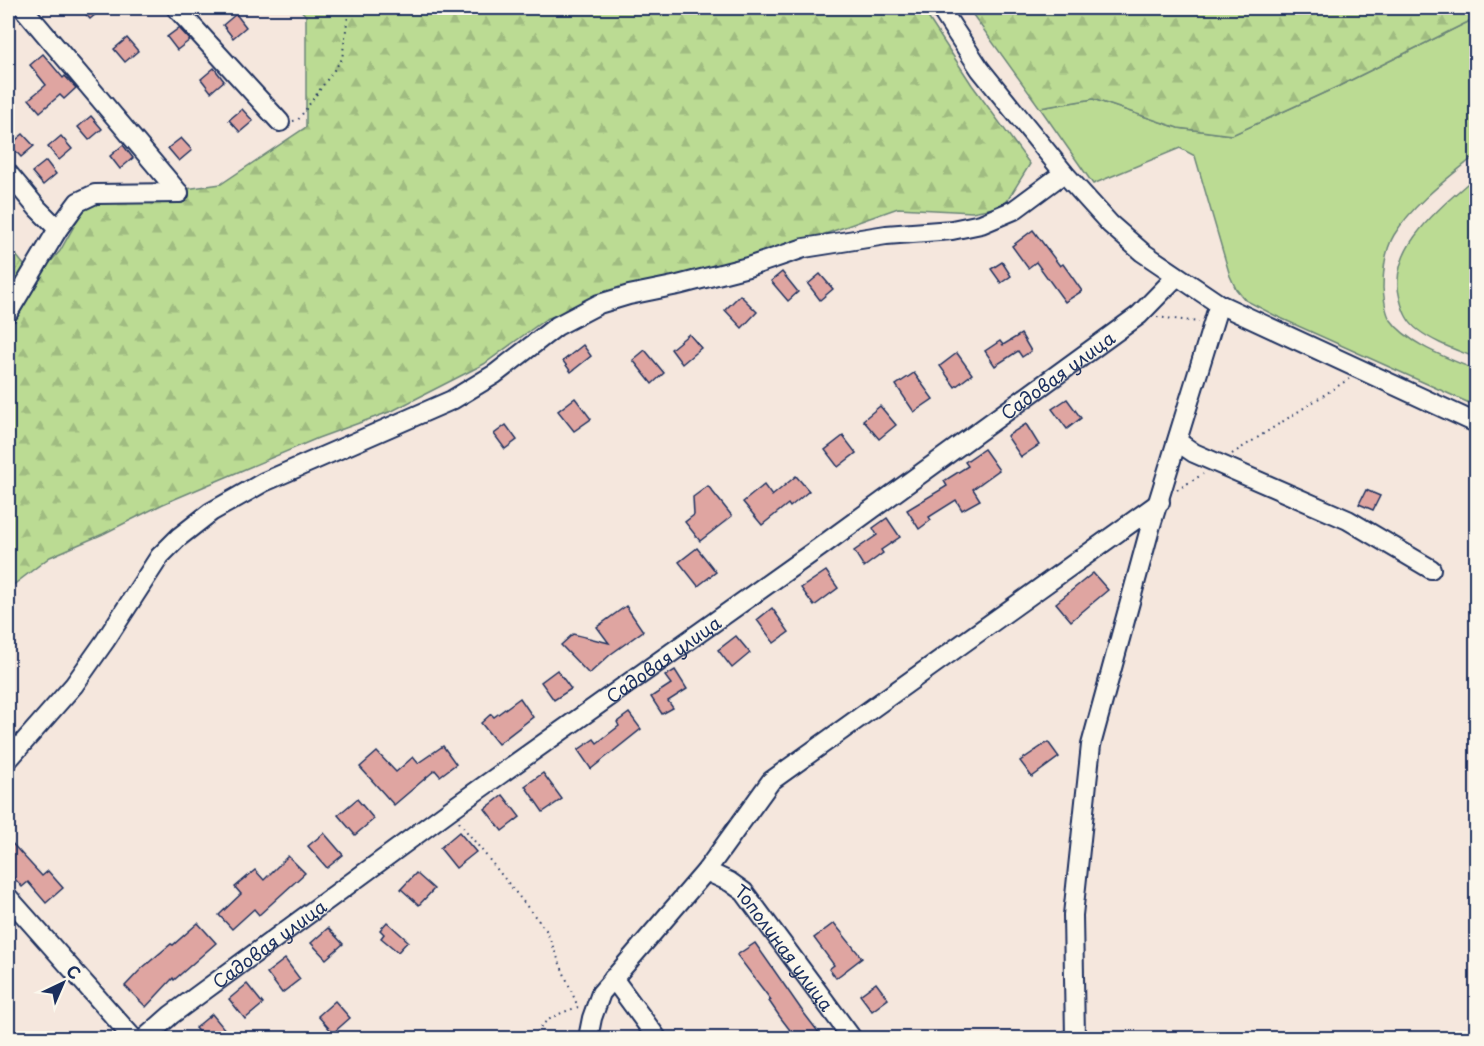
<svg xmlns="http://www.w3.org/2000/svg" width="1484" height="1046" viewBox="0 0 1484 1046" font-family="'Playpen Sans',sans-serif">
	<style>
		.grass { fill: #bbdb93; stroke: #6b8578; stroke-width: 1.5 }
		.forest { fill: url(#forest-firs); stroke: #6b8578; stroke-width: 1.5 }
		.garden { fill: url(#garden-furrows); stroke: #6b8578; stroke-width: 1.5 }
		.building { fill: #dfa5a1; stroke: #1b2f5e; stroke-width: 1.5 }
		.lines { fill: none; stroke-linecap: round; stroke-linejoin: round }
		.minor-casing { stroke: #1b2f5e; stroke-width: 22 }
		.path { stroke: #1b2f5e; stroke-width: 2; stroke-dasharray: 1.5 4.5; stroke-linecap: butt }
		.minor { stroke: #fbf7ec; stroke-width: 18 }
		.labels { text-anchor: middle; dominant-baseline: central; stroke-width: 4.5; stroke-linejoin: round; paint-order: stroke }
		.street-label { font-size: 18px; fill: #1b2f5e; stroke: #fbf7ec }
	</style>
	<defs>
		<pattern id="forest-firs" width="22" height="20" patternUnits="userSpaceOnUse" patternTransform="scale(1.5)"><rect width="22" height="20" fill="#bbdb93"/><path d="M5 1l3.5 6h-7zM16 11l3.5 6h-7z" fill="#a0bc81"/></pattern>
		<pattern id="garden-furrows" width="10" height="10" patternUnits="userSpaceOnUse" patternTransform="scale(1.5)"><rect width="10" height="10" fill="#bbdb93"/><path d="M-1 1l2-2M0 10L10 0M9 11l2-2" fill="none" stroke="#a0bc81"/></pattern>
	</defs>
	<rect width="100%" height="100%" fill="#f5e7dd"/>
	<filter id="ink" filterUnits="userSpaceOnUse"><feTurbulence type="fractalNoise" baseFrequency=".0167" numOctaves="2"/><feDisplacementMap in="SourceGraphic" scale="12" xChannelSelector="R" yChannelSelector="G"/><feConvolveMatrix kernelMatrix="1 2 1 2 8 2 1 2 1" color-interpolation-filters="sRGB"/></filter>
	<g filter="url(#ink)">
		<!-- grass -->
		<g class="grass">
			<path d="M 1476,18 L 1476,155 C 1448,178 1413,204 1394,235 C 1385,250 1383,272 1383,288 C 1384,297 1385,312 1390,319 C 1407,344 1450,359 1476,370 L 1476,406 L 1276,316 L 1245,300 L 1236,289 L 1230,276 L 1195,156 L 1180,148 L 1093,184 L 1040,108 L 1093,99 L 1178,128 L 1232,135 L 1339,86 Z"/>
			<path d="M 1476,176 L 1476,358 C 1457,350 1435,343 1418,330 C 1407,322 1403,311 1400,299 C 1386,247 1443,206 1476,176 Z"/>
		</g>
		<!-- forest -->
		<g class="forest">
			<polygon points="299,8 922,8 972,85 1030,164 1004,206 972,212 898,208 760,257 628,289 546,319 484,364 392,411 318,438 163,504 103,534 50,557 8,589 8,310 60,251 87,203 221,184 306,127 306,16"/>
			<polygon points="968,8 1476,8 1476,18 1339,86 1232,135 1178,128 1093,99 1040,108"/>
		</g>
		<!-- garden -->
		<polygon class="garden" points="8,245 32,275 8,304"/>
		<!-- building -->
		<g class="building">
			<polygon points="80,8 103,8 90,19"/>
			<polygon points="236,14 246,27 233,38 223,25"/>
			<polygon points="179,28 190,40 177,50 167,37"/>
			<polygon points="127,38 138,51 125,62 114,49"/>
			<polygon points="43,54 63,78 65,76 76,88 64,99 60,95 40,112 29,99 46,85 30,65"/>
			<polygon points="214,68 224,81 211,92 201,79"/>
			<polygon points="242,109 253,121 240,132 229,120"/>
			<polygon points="91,116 102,129 89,140 78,127"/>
			<polygon points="23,134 34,146 21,157 10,145"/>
			<polygon points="61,136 72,149 59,160 48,147"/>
			<polygon points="181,138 192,150 179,161 168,148"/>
			<polygon points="123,145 133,158 120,169 110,156"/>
			<polygon points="46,161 56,174 43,185 32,172"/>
			<polygon points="1033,230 1060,266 1063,264 1082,291 1065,302 1036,262 1028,268 1012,246"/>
			<polygon points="1002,262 1011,276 1001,283 991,269"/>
			<polygon points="782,272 798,292 788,301 771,281"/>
			<polygon points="820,274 833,289 820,300 808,284"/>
			<polygon points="740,295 757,312 742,328 725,310"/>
			<polygon points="689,334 701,348 682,364 671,349"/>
			<polygon points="1021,334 1031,351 1022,357 1018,351 995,366 985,351 1000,341 1003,345"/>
			<polygon points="583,345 591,356 571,372 563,361"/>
			<polygon points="645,350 664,373 652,384 633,360"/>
			<polygon points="957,353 972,374 955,387 940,366"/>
			<polygon points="914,373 933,399 914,412 896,385"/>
			<polygon points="575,398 591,419 574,431 558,411"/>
			<polygon points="1067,399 1081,418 1067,429 1052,409"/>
			<polygon points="880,406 896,425 879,439 863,420"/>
			<polygon points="1026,424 1039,445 1021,457 1007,436"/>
			<polygon points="506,425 517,440 505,449 494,434"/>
			<polygon points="843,436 856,453 838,467 825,450"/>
			<polygon points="984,449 999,470 973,489 980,500 962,510 956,500 929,517 931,520 919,529 907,510 947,486 944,481 968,466 965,462"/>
			<polygon points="796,476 809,491 790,507 788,504 762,525 743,502 764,485 772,496"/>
			<polygon points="708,486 732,516 700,541 685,522 694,515 693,497"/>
			<polygon points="1366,490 1380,496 1373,510 1359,504"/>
			<polygon points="887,518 900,537 881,550 883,553 864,567 854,551 877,535 873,528"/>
			<polygon points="697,548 716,572 698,586 679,562"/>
			<polygon points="826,571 838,588 814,606 801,588"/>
			<polygon points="1093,573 1108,590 1071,621 1056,603"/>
			<polygon points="626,606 643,631 611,654 589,674 561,645 573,634 609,643 597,627"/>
			<polygon points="772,608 789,632 774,643 757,620"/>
			<polygon points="736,636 750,653 732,668 718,650"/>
			<polygon points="557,670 571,689 554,700 541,682"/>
			<polygon points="675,670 687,689 668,701 673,708 662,714 651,697 671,684 665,676"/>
			<polygon points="520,698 533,717 498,744 481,723 491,714 494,717"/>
			<polygon points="629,713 641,729 591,769 578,750 594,739 597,743 619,726 617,722"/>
			<polygon points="1048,742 1059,757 1032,777 1020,761"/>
			<polygon points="443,746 456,764 440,776 435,770 394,805 360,767 377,752 396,772 413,757 418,763"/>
			<polygon points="543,773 562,799 543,812 525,786"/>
			<polygon points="503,795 520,817 502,831 485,809"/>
			<polygon points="357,799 374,819 355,835 338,815"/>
			<polygon points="459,832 476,852 456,868 440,848"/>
			<polygon points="324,833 343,855 327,868 308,846"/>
			<polygon points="8,839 42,876 48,871 63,888 46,903 28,882 22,887 8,871"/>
			<polygon points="288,856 305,873 259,915 254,909 232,929 219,915 241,894 235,887 255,870 264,880"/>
			<polygon points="416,873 434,889 419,905 401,889"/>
			<polygon points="387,922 408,941 398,952 381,938 384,934 380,930"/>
			<polygon points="198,923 216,943 174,980 173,978 146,1007 125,986 141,969 171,944 173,945"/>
			<polygon points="834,923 862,958 836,978 829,969 834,965 814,938"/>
			<polygon points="328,928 343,944 326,959 311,943"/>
			<polygon points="755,943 803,1012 823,1038 796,1038 780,1017 769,1001 771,1000 737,955"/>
			<polygon points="285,959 300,979 282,993 267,973"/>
			<polygon points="876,983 888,999 872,1011 860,995"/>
			<polygon points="247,984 263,1004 245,1019 229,999"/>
			<polygon points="335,1001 350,1018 333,1033 318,1016"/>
			<polygon points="212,1014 226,1031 216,1038 204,1038 195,1028"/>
		</g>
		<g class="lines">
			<!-- minor casing -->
			<g class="minor-casing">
				<g id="minor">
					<polyline points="23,8 179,193"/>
					<polyline points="176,8 280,122"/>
					<polyline points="940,8 980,69 1064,173 1110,224 1142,252 1219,304 1476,423"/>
					<polyline points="8,173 38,209 58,229"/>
					<polyline points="8,313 58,229 78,202 95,194 179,193"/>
					<polyline points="1178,442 1194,453 1348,520 1431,569"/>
					<polyline points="8,760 74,685 105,641 160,556 179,537 211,512 264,482 452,400 495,374 557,326 599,304 629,295 678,285 748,267 804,248 886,235 952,230 981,224 1014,210 1064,173"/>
					<path id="s1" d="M 706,871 L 730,882 L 744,892 L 852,1038"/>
					<polyline points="8,897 133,1038"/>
					<polyline points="613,978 657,1038"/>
					<path id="s2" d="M 145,1038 L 171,1015 L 450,810 L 820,547 L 1139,315 L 1176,277"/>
					<polyline points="588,1038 592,1018 601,993 706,871 771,781 1160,502"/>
					<polyline points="1075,1038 1073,915 1091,745 1151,525 1219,304"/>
				</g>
			</g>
			<!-- path -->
			<g class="path">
				<polyline points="293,121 298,120 342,59 349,8"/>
				<polyline points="1157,317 1199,322"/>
				<polyline points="1232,454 1349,379"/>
				<polyline points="1177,490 1203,474"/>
				<polyline points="459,822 546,930 578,1007"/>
				<path d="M 535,1038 C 540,1019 561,1013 578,1007"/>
			</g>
			<!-- minor -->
			<use href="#minor" class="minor"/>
		</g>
	</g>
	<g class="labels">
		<!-- street labels -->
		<g class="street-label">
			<text stroke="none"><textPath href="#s2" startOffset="1128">Садовая улица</textPath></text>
			<text stroke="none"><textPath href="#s2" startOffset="642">Садовая улица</textPath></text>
			<text stroke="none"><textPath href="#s2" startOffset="156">Садовая улица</textPath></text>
			<text stroke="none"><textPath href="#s1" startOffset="112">Тополиная улица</textPath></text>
		</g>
	</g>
	<!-- margin -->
	<rect width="1484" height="1046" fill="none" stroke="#fbf7ec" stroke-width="30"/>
	<rect x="15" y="15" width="1454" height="1016" fill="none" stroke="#1b2f5e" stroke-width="2" filter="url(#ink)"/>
	<!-- north arrow -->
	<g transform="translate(63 983) rotate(44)" stroke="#fbf7ec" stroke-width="4.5" paint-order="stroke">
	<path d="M0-4.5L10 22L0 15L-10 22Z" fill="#1b2f5e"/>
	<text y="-9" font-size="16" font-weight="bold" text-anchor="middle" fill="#1b2f5e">С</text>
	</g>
</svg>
